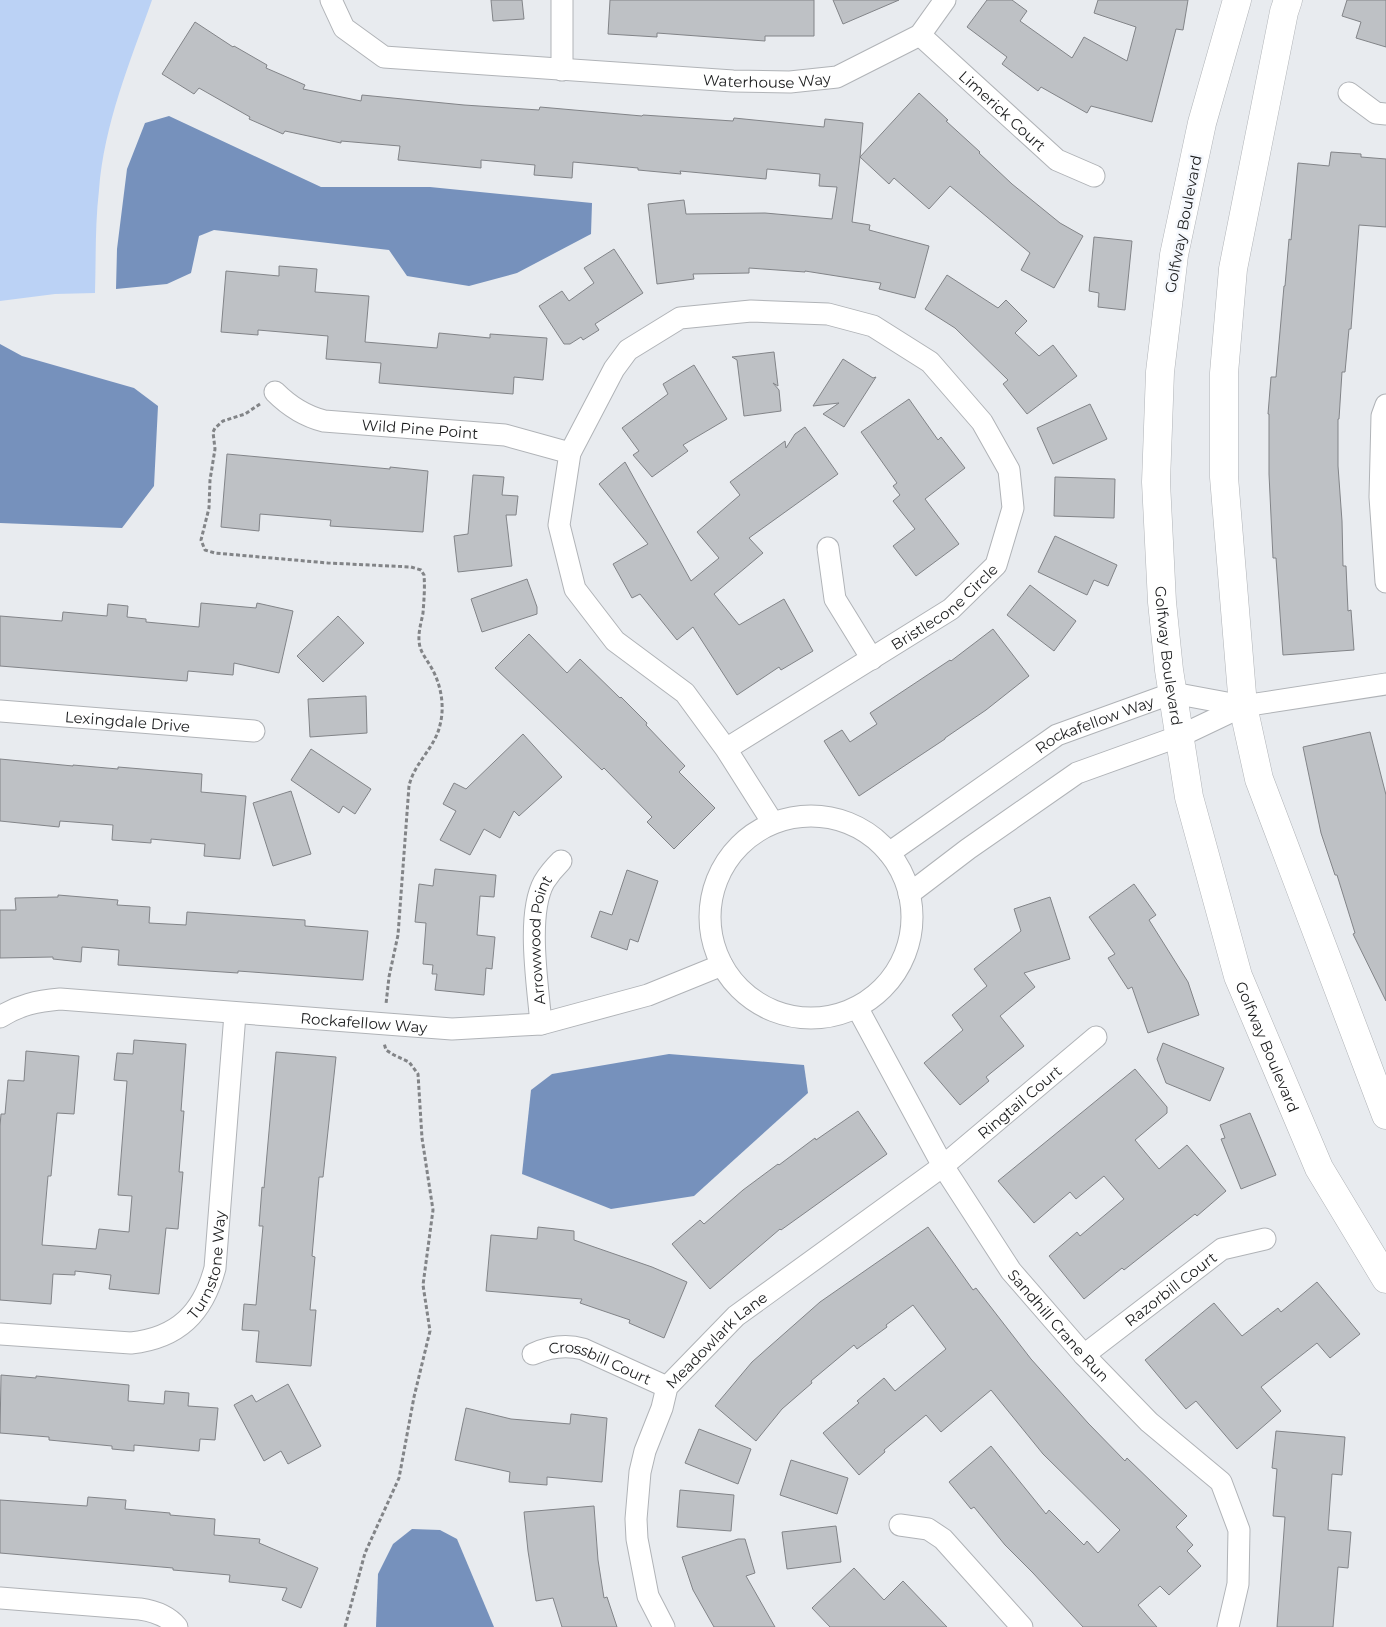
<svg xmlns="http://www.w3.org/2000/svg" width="1386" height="1627" viewBox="0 0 1386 1627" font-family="Montserrat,sans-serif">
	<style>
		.green { fill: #bbd2f5 }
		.water { fill: #7691bc }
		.building { fill: #bec1c5; stroke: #828488 }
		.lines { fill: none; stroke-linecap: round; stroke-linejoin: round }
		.street-casing { stroke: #b0b3b7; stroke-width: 23 }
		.secondary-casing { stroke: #b0b3b7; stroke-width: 29 }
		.path { stroke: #828487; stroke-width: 3; stroke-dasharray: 4 2.5; stroke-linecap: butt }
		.street { stroke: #fff; stroke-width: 21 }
		.secondary { stroke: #fff; stroke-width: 28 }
		.labels { text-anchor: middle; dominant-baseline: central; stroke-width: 5; stroke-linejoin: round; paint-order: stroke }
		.street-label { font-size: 15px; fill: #1c1d1e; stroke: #f5f8fd }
	</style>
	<rect width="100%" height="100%" fill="#e8ebef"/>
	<!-- green -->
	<path class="green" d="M 0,0 L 152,0 C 130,62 104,124 99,190 C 95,224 96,259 95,293 L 55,294 L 0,301 Z"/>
	<!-- water -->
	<g class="water">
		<polygon points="169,116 321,187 430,187 592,203 591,234 517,273 469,286 407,276 389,250 214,230 199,236 191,273 167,284 116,289 117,249 127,169 145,123"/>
		<polygon points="0,344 22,356 134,388 158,406 154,486 122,528 0,523"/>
		<polygon points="669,1054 804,1065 808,1093 694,1196 611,1209 522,1174 531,1090 552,1074"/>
		<polygon points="412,1529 440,1530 457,1539 494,1627 376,1627 378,1574 393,1544"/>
	</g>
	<!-- building -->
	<g class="building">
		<polygon points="491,0 522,0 524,19 493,21"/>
		<polygon points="610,0 814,0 814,36 765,36 765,41 657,33 657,37 608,34"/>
		<polygon points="833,0 899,0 843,24"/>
		<polygon points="987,0 1012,0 1027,11 1020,21 1072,58 1084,37 1127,61 1136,27 1094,13 1098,0 1188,0 1183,30 1176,29 1152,122 1091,106 1087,113 1041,87 1038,91 1002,64 1007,57 967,27"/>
		<polygon points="1347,0 1386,0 1386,47 1356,38 1361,22 1342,16"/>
		<polygon points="195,22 233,47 234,46 267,65 266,68 305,85 303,89 361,101 362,95 464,105 539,110 540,107 642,116 643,115 733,121 734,118 824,127 825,119 863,123 860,157 919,93 948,120 946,121 980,152 979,153 1012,184 1060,223 1083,236 1054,288 1021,270 1030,253 950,186 929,209 894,178 889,184 860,157 852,222 870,225 869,230 929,246 915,298 879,289 881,283 805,271 805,272 749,268 749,273 693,274 694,279 657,284 648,204 684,200 686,214 765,213 832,219 837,187 819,186 820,174 767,169 766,179 680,171 681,174 638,170 638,168 573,162 572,178 534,175 535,165 481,160 481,168 398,160 400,146 341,141 341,143 285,131 283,134 249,119 250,117 199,88 194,94 162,74"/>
		<polygon points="1331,152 1361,154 1361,157 1386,159 1386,227 1359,225 1351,329 1349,329 1345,372 1342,372 1339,419 1338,419 1338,466 1342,521 1343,566 1346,566 1348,611 1351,610 1354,650 1283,655 1276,558 1273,558 1269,474 1269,414 1268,414 1271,377 1276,377 1284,286 1285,286 1289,239 1291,240 1298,163 1329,166"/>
		<polygon points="1094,237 1132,241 1125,310 1098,307 1099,293 1089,291"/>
		<polygon points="614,249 643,293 595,324 599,330 583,340 581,337 570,344 564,344 539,306 562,291 569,301 594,283 584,268"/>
		<polygon points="279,266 317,269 315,292 369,296 365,342 437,348 439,333 490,338 490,334 547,338 543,380 514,377 513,394 379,383 381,363 326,359 328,336 258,330 258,335 221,332 226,271 279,276"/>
		<polygon points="947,275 998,308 1006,300 1027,321 1015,333 1039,356 1053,345 1077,376 1027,414 1003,384 1008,380 955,328 925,309"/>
		<polygon points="774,352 778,386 773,383 779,390 781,411 744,416 737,360 732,357"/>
		<polygon points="843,359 873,378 876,377 844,427 823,414 839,403 813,406"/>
		<polygon points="694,365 727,419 683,445 688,451 652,477 633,455 639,451 622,428 668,394 663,384"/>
		<polygon points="909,399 938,440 941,437 965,468 925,499 959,544 916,576 893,546 915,529 893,501 900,495 893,486 897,483 861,432"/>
		<polygon points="1090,404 1107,439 1053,464 1037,428"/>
		<polygon points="805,427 838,474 749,538 763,553 714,594 739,625 784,599 813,651 781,670 779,667 737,695 693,627 677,640 640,594 632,598 613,564 648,544 599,484 625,462 691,581 719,558 697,532 740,495 730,482 785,441 786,448 795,434"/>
		<polygon points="227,454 390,469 390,467 428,471 423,532 330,526 331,520 260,514 259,531 221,527"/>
		<polygon points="473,475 504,477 502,495 518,496 516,515 506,515 512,566 458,572 454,536 468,534"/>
		<polygon points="1055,477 1115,479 1114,518 1054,516"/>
		<polygon points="1055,536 1117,565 1108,586 1094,580 1087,595 1038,572"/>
		<polygon points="527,579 537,607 537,614 482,632 471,599"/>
		<polygon points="1030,585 1076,621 1054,651 1007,615"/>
		<polygon points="201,603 256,608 257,603 293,611 279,673 234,663 233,675 188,671 187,681 0,666 0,616 62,621 63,612 107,616 108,604 128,606 127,617 146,619 146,622 199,627"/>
		<polygon points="338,616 364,643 323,682 297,656"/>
		<polygon points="993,629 1029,676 986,710 945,738 945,739 859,796 824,741 842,730 850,742 877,724 870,713 950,660 951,661"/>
		<polygon points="529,634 567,673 580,659 620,698 621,697 647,723 646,725 685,766 679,772 715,808 674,849 647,822 652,817 604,768 602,770 495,668"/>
		<polygon points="366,696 367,733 310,737 308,699"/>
		<polygon points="1370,732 1386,795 1386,1001 1353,934 1355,933 1337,875 1335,875 1321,833 1303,747"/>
		<polygon points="523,734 562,777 519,816 514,811 500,838 484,829 470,855 440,840 456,811 443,804 454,783 466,789"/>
		<polygon points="311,749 371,789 355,814 343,806 339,813 291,780"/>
		<polygon points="0,759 73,766 73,765 118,769 118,767 202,774 201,792 246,796 240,859 204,856 205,844 151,839 151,843 112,840 113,825 60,821 59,827 0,821"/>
		<polygon points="291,791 311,854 273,866 253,803"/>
		<polygon points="435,869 496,875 494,897 480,896 477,935 495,937 492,969 486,968 484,995 435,990 437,974 432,974 433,965 423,964 426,923 415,922 419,884 433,886"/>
		<polygon points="627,870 658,881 638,942 630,939 627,950 591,937 600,911 612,915"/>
		<polygon points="1134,884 1156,915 1149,920 1188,982 1199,1015 1148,1033 1132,987 1128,989 1108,958 1115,954 1089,917"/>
		<polygon points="58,895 118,900 117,905 150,907 149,923 186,925 187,912 305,920 305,926 368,931 363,980 238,971 238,973 118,965 119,950 82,947 81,962 53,959 53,957 0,958 0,910 16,910 15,898 58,897"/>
		<polygon points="1050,897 1070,959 1024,973 1035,987 1000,1016 1024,1046 986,1077 989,1081 960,1105 924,1063 963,1030 952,1015 987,986 974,969 1021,931 1014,909"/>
		<polygon points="134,1040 186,1044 181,1111 184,1111 179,1172 183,1172 178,1229 166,1228 159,1294 109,1289 111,1275 75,1271 75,1275 53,1274 51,1304 0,1300 0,1126 1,1114 5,1114 8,1080 24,1081 26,1051 79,1056 74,1114 57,1113 51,1176 48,1176 42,1245 96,1249 99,1229 129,1232 132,1196 118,1195 127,1081 114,1080 117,1053 133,1054"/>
		<polygon points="1163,1043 1224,1068 1210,1101 1166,1083 1157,1059"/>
		<polygon points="276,1052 336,1057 323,1177 319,1177 312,1256 315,1257 310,1310 316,1310 311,1366 256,1362 259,1331 242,1330 244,1304 256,1305 263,1226 259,1226 262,1187 264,1188"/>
		<polygon points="1135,1069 1167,1107 1167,1113 1135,1140 1159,1169 1187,1145 1226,1191 1197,1216 1195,1214 1124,1270 1122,1268 1084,1299 1049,1256 1077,1232 1080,1236 1124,1199 1104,1176 1076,1199 1070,1192 1034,1223 998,1181"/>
		<polygon points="858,1111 887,1154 781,1230 780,1229 710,1289 672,1244 700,1220 704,1224 743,1190 778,1164 779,1165 815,1138 816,1140"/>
		<polygon points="1250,1113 1276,1175 1241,1189 1221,1139 1225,1138 1220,1125"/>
		<polygon points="538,1227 574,1231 574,1240 652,1267 687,1282 664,1338 629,1323 630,1320 580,1303 582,1299 486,1291 491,1235 537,1239"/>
		<polygon points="928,1227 973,1290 976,1288 1031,1359 1088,1423 1125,1461 1127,1458 1187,1516 1176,1527 1193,1545 1187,1551 1201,1566 1169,1595 1160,1586 1138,1605 1157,1627 1083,1627 1033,1573 1005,1545 974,1507 971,1509 949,1482 991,1446 1046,1514 1049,1510 1084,1545 1087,1541 1098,1553 1120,1530 1043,1454 991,1390 941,1432 926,1415 884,1450 885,1452 859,1475 823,1433 859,1403 857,1401 884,1378 895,1391 946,1349 913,1305 886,1325 887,1327 857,1349 854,1345 811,1381 812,1383 782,1409 756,1441 715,1406 752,1362 820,1302"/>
		<polygon points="1317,1282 1360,1334 1330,1358 1317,1343 1261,1387 1281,1411 1237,1449 1196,1401 1186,1409 1145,1360 1214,1303 1242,1336 1278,1308 1281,1312"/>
		<polygon points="1,1375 36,1378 36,1376 129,1385 128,1401 164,1404 165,1391 189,1393 188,1406 218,1408 215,1440 200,1439 199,1451 134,1445 134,1451 112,1449 112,1446 49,1440 49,1437 0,1433"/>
		<polygon points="288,1384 321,1446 288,1464 281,1451 264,1461 234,1405 252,1395 256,1402"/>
		<polygon points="466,1408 511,1419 570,1424 571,1414 607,1418 602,1482 547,1477 547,1485 509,1482 510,1472 455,1460"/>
		<polygon points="699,1429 751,1449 738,1484 685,1463"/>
		<polygon points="1276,1431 1345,1437 1342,1475 1332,1474 1328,1530 1351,1532 1348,1568 1338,1567 1333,1627 1277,1627 1285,1517 1273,1516 1277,1469 1272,1468"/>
		<polygon points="791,1460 848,1478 837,1514 780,1495"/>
		<polygon points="680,1490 734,1495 731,1531 677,1527"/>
		<polygon points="88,1497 126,1500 125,1509 170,1513 170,1515 215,1519 214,1535 260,1539 259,1543 318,1568 301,1608 282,1600 287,1588 229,1582 230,1575 173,1570 173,1568 0,1553 0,1500 87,1506"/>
		<polygon points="594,1506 598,1560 604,1598 607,1597 617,1627 562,1627 553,1598 536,1601 528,1551 524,1512"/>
		<polygon points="836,1526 841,1562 787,1569 782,1532"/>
		<polygon points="738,1539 745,1539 755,1573 746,1576 775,1627 714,1627 693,1590 682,1557"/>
		<polygon points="854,1568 884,1600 903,1581 947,1627 830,1627 812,1608"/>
	</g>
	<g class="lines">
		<!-- street casing -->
		<g class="street-casing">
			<g id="street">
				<path id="s1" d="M 331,0 L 344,28 L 384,57 L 733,81 L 790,82 L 837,77 L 920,35 L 945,0"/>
				<path id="s2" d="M 920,35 L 1057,160 L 1094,176"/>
				<polyline points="562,70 562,0"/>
				<polyline points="1349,93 1376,113 1386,114"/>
				<path id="s3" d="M 275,392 C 289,406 304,416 324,421 L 505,435 L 570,453"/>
				<polyline points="1386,405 1382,416 1380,497 1386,582"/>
				<polyline points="828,548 835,599 872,659"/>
				<path id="s4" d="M 0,711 L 254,731"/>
				<path id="s5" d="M 726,749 L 951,609 L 996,565 L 1013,508 L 1009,470 L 982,422 L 930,362 L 873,326 L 828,314 L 751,311 L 680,318 L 628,350 L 614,369 L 570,453 L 559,525 L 575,589 L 615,641 L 685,693 L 726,749 L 773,823"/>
				<circle cx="811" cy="917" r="101"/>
				<path id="s6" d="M 889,853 L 1057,735 L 1173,693 L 1243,706"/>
				<polyline points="909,894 968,849 1077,773 1180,736 1243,706 1386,684"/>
				<path id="s7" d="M 858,1009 L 943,1166 L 1011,1271 L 1084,1355 L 1149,1422 L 1221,1482 L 1239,1530 L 1238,1584 L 1228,1627"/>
				<path id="s8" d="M 0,1017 C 19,1005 37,1001 60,999 L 452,1029 L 541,1024 L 648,995 L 722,965"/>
				<path id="s9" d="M 541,1024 C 538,986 526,915 544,882 C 549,874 555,867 561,861"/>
				<path id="s10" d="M 0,1334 L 131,1343 C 178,1338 203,1313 215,1268 L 235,1014"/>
				<path id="s11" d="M 533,1354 C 549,1347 565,1344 583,1349 L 667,1387"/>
				<path id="s12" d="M 1084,1355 L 1222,1249 L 1265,1239"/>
				<polyline points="900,1525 928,1529 943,1539 1022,1627"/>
				<path d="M 0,1598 L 140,1609 C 154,1611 168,1616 177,1627"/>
				<path id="s13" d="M 664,1627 L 648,1596 L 637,1539 L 636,1519 L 640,1472 L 645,1451 L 662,1408 L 667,1387 L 736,1316 L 943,1166 L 1096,1037"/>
			</g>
		</g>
		<!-- secondary casing -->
		<g class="secondary-casing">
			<g id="secondary">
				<path id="s14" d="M 1237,0 L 1202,123 L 1174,255 L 1160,372 L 1156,482 L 1162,602 L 1169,670 L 1189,797 L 1238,976 L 1319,1168 L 1386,1279"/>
				<polyline points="1288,0 1284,12 1233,269 1224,373 1224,477 1243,706 1259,779 1386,1115"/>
			</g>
		</g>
		<!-- path -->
		<g class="path">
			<path d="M 260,404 L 245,414 L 223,421 L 215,428 L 213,432 L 215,449 L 210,480 L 209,508 L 201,540 L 205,550 L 215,553 L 328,563 L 411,567 L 421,570 L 424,575 C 425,587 424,600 423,613 C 421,624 417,635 420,647 C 422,654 427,660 431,667 C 441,684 445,706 440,725 C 435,748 414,763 409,786 L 398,935 L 389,977 L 386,1004"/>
			<polyline points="345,1627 365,1553 399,1478 414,1397 430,1331 423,1285 433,1210 422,1138 418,1074 409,1062 394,1055 386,1050 384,1043"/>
		</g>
		<!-- street -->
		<use href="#street" class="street"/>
		<!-- secondary -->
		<use href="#secondary" class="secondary"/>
	</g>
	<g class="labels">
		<!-- street labels -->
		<g class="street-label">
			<text stroke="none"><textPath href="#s1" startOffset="464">Waterhouse Way</textPath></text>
			<text stroke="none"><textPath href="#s2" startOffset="112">Limerick Court</textPath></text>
			<text transform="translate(1183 224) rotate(-79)">Golfway Boulevard</text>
			<text stroke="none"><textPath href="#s3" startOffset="154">Wild Pine Point</textPath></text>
			<text stroke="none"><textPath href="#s5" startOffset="261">Bristlecone Circle</textPath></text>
			<text stroke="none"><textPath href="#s14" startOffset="665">Golfway Boulevard</textPath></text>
			<text stroke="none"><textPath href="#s4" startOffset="128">Lexingdale Drive</textPath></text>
			<text stroke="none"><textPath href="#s6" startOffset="244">Rockafellow Way</textPath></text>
			<text stroke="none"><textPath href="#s9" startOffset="85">Arrowwood Point</textPath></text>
			<text stroke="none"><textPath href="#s8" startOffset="368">Rockafellow Way</textPath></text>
			<text stroke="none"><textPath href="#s14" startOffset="1070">Golfway Boulevard</textPath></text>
			<text stroke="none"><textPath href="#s13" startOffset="704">Ringtail Court</textPath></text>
			<text stroke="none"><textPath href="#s10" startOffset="254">Turnstone Way</textPath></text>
			<text stroke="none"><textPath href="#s12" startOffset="109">Razorbill Court</textPath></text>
			<text stroke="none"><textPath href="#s7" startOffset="376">Sandhill Crane Run</textPath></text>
			<text stroke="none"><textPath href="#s13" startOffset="318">Meadowlark Lane</textPath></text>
			<text stroke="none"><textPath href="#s11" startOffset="71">Crossbill Court</textPath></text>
		</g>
	</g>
</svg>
